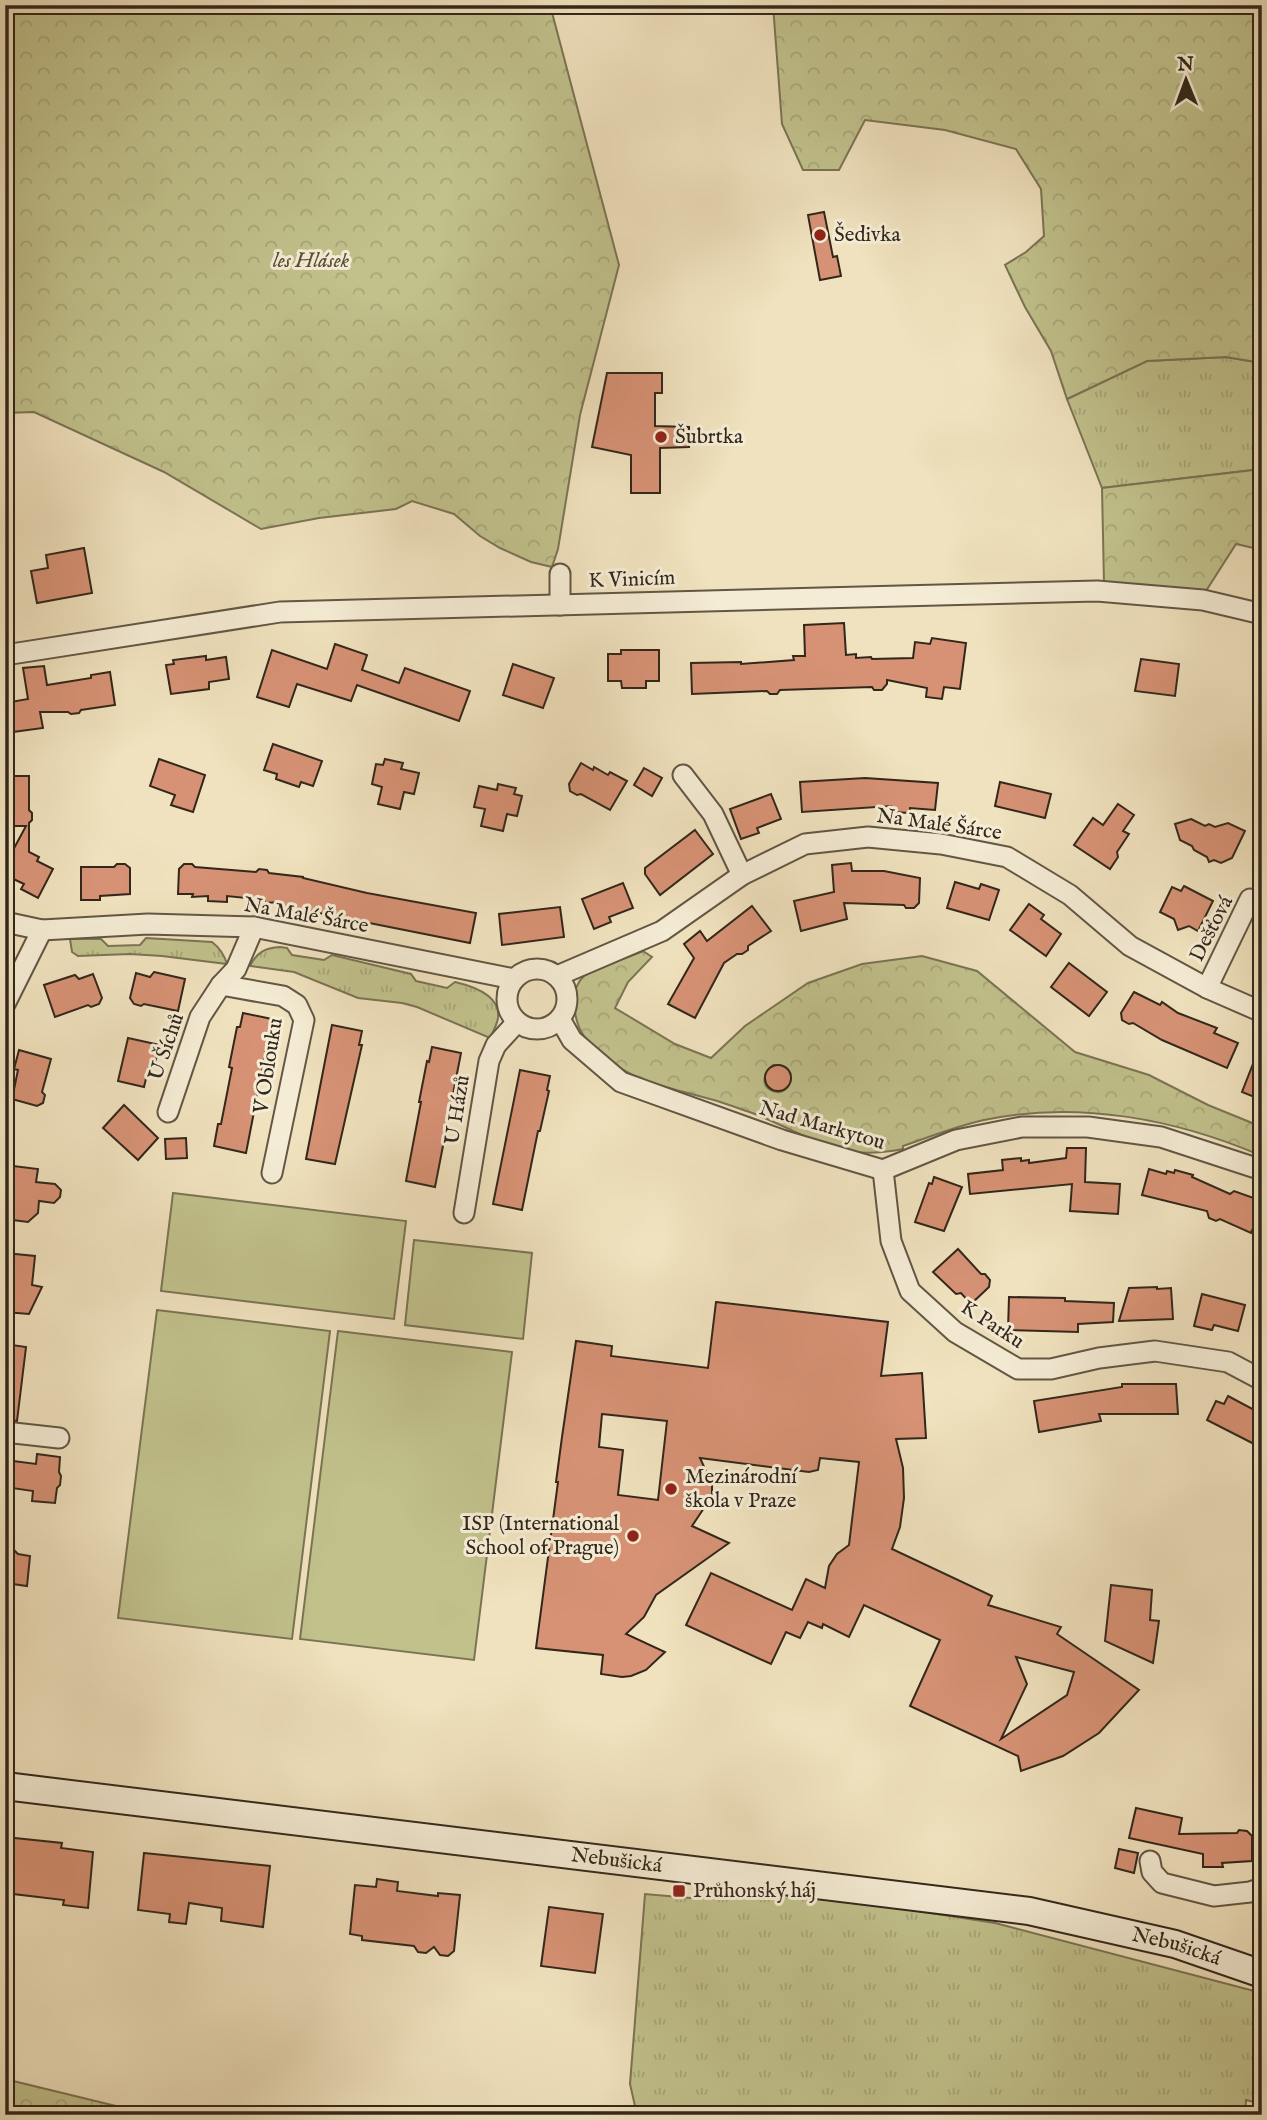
<svg xmlns="http://www.w3.org/2000/svg" width="1267" height="2120" viewBox="0 0 1267 2120" font-family="'IM FELL English',serif">
	<style>
		.grass { fill: url(#grass-tufts); stroke: #7a7454; stroke-width: 2 }
		.forest { fill: url(#forest-crowns); stroke: #7a7454; stroke-width: 2; fill-rule: evenodd }
		.pitch { fill: #c1c18c; stroke: #7a7454; stroke-width: 2 }
		.building { fill: #d79275; stroke: #32271b; stroke-width: 2; fill-rule: evenodd }
		.lines { fill: none; stroke-linecap: round; stroke-linejoin: round }
		.street-casing { stroke: #625644; stroke-width: 23 }
		.secondary-casing { stroke: #32271b; stroke-width: 30 }
		.street { stroke: #f5ecd5; stroke-width: 19 }
		.secondary { stroke: #f5ecd5; stroke-width: 26 }
		.poi-dot { fill: #8f2418; stroke: #f5ecd5; stroke-width: 2.5 }
		.labels { text-anchor: middle; dominant-baseline: central; stroke-width: 6; stroke-linejoin: round; paint-order: stroke }
		.poi-label { font-size: 21px; fill: #32271b; stroke: #f5ecd5; text-anchor: start }
		.park-label { font-size: 21px; font-style: italic; fill: #564e37; stroke: #f5ecd5 }
		.street-label { font-size: 21px; fill: #32271b; stroke: #f5ecd5 }
	</style>
	<defs>
		<pattern id="grass-tufts" width="24" height="20" patternUnits="userSpaceOnUse" patternTransform="scale(1.75)"><rect width="24" height="20" fill="#c1c18c"/><path d="M3 7l-1-3M5 7V3M7 7l1-3M15 17l-1-3M17 17v-4M19 17l1-3" fill="none" stroke="#a6a678"/></pattern>
		<pattern id="forest-crowns" width="20" height="18" patternUnits="userSpaceOnUse" patternTransform="scale(1.75)"><rect width="20" height="18" fill="#c1c18c"/><path d="M2 6a3 3 0 1 1 6 0M12 15a3 3 0 1 1 6 0" fill="none" stroke="#a6a678"/></pattern>
	</defs>
	<rect width="100%" height="100%" fill="#f0e2be"/>
	<filter id="stains"><feTurbulence type="fractalNoise" baseFrequency=".00286" numOctaves="4"/><feColorMatrix values="0 0 0 0 .2 0 0 0 0 .09 0 0 0 0 .02 0 0 0 .5 -.17"/></filter>
	<radialGradient id="worn" r=".72"><stop offset=".6" stop-color="#630" stop-opacity="0"/><stop offset="1" stop-color="#630" stop-opacity=".3"/></radialGradient>
	<!-- grass -->
	<g class="grass">
		<polygon points="1226,357 1262,363 1262,469 1102,488 1067,399 1147,361"/>
		<path d="M 146,938 L 212,942 C 220,948 224,954 227,964 L 162,956 L 130,954 L 78,956 L 72,952 L 70,939 L 101,939 L 108,946 L 140,945 Z"/>
		<path d="M 280,947 L 287,948 L 292,955 L 324,960 L 332,955 L 411,974 L 416,981 L 447,988 L 455,982 C 472,986 501,995 498,1018 C 497,1025 493,1032 490,1038 L 417,1007 L 402,1003 L 358,998 L 294,972 L 250,966 C 257,952 265,948 280,947 Z"/>
		<polygon points="763,1887 995,1923 1262,1993 1262,2104 1246,2100 1245,2115 637,2115 630,2084 645,1894 691,1898 754,1894"/>
	</g>
	<!-- forest -->
	<g class="forest">
		<polygon points="5,5 550,5 619,265 580,415 558,549 552,567 531,562 500,548 480,536 454,514 412,501 396,509 319,518 261,529 164,472 34,412 5,413"/>
		<polygon points="773,5 1262,5 1262,363 1226,357 1147,361 1067,399 1051,351 1025,307 1005,265 1026,252 1044,236 1041,189 1016,149 945,130 865,120 839,170 803,170 782,124"/>
		<polygon points="1262,469 1262,550 1236,544 1206,591 1104,583 1102,488"/>
		<path d="M 643,951 L 652,957 L 628,982 L 615,1008 L 675,1044 L 711,1058 L 745,1026 L 808,983 L 862,964 L 922,956 L 977,971 L 1075,1052 L 1149,1075 L 1208,1105 L 1262,1127 L 1262,1156 C 1176,1119 1077,1100 984,1120 C 956,1126 930,1137 903,1146 L 903,1149 C 887,1152 871,1154 855,1152 C 818,1147 789,1127 755,1114 C 740,1109 725,1103 710,1099 C 669,1087 635,1083 602,1055 C 587,1042 577,1031 575,1011 C 573,999 574,985 584,976 C 595,967 628,958 643,951 ZM 773,1065 C 805,1063 788,1104 769,1089 C 760,1082 766,1071 773,1065 Z"/>
		<polygon points="5,2079 153,2115 5,2115"/>
	</g>
	<!-- pitch -->
	<g class="pitch">
		<polygon points="173,1193 406,1221 394,1319 161,1291"/>
		<polygon points="414,1240 532,1253 523,1339 405,1325"/>
		<polygon points="157,1310 330,1331 292,1639 118,1618"/>
		<polygon points="338,1331 512,1352 474,1660 300,1639"/>
	</g>
	<!-- building -->
	<g class="building">
		<polygon points="824,212 833,257 837,256 841,276 820,280 808,215"/>
		<polygon points="607,373 662,373 662,393 655,393 655,426 689,427 689,447 660,448 660,493 631,493 631,455 592,447"/>
		<polygon points="84,548 92,593 37,603 31,571 48,568 46,555"/>
		<polygon points="844,623 846,655 856,654 856,658 871,657 872,659 913,658 915,642 930,644 932,638 966,643 960,689 944,687 942,699 926,697 927,688 887,680 887,684 882,690 874,690 872,687 780,690 777,694 770,694 767,691 692,694 691,663 741,662 741,664 794,660 793,656 805,656 804,625"/>
		<polygon points="335,644 367,655 362,670 399,683 405,668 470,691 459,721 357,685 351,701 297,684 289,707 257,697 272,650 327,669"/>
		<polygon points="621,650 659,650 659,681 646,681 646,688 622,688 621,681 608,681 608,654 621,654"/>
		<polygon points="206,656 206,660 226,657 229,679 209,682 209,689 171,694 166,665 174,664 173,660"/>
		<polygon points="1141,659 1179,664 1175,696 1135,691"/>
		<polygon points="513,664 554,678 543,708 503,695"/>
		<polygon points="44,666 47,685 91,678 91,675 110,672 115,705 81,710 79,713 71,714 68,712 40,712 43,728 5,733 5,703 28,699 23,668"/>
		<polygon points="273,744 322,761 313,786 301,782 299,787 276,779 277,774 264,770"/>
		<polygon points="159,759 205,775 193,812 171,805 175,795 150,786"/>
		<polygon points="385,759 403,763 401,769 419,773 414,794 404,792 400,809 378,804 382,787 372,784 376,764 383,765"/>
		<polygon points="581,763 593,770 594,767 608,775 610,772 627,781 610,810 581,794 577,795 570,791 569,784"/>
		<polygon points="644,768 662,778 652,796 634,785"/>
		<polygon points="5,776 29,776 29,810 32,813 32,820 29,823 29,852 39,857 37,861 53,869 38,898 21,889 24,884 5,875 5,865 26,826 5,826"/>
		<polygon points="865,778 938,783 935,810 910,808 910,813 891,812 891,806 802,812 800,782"/>
		<polygon points="1000,782 1051,794 1045,818 995,806"/>
		<polygon points="498,784 516,788 514,794 522,796 517,816 507,814 503,831 481,826 485,809 474,807 479,786 497,790"/>
		<polygon points="771,794 781,819 757,828 759,833 741,839 730,809"/>
		<polygon points="1118,804 1134,815 1123,831 1129,834 1117,852 1118,857 1110,869 1074,845 1093,818 1103,825"/>
		<polygon points="1191,819 1205,826 1209,824 1215,827 1228,823 1245,831 1232,858 1221,863 1214,860 1209,862 1207,857 1194,850 1192,846 1180,840 1175,824"/>
		<polygon points="695,830 713,854 660,895 645,874 645,868"/>
		<polygon points="851,863 852,871 884,871 920,878 919,903 914,908 906,908 904,905 844,903 847,919 801,931 794,901 834,892 832,865"/>
		<polygon points="117,864 125,864 130,868 130,894 100,896 100,900 81,900 81,867 114,867"/>
		<polygon points="184,864 192,864 195,867 256,872 259,869 267,870 269,873 303,877 303,878 367,893 476,913 470,943 299,909 280,908 280,902 265,903 265,900 227,896 227,902 208,901 208,896 192,897 193,894 178,894 179,869"/>
		<polygon points="955,882 979,889 981,884 999,890 989,920 947,908"/>
		<polygon points="623,883 633,908 609,917 611,922 594,929 582,899"/>
		<polygon points="1184,886 1213,901 1198,931 1189,926 1178,930 1174,919 1160,912 1172,887 1181,891"/>
		<polygon points="1029,904 1044,915 1041,919 1061,934 1046,956 1010,930"/>
		<polygon points="752,906 771,931 748,946 748,950 742,954 737,954 724,963 695,1018 668,1004 694,958 684,944 700,931 707,941"/>
		<polygon points="560,907 564,937 502,945 499,914"/>
		<polygon points="1069,963 1107,992 1089,1016 1051,987"/>
		<polygon points="154,972 185,979 178,1011 144,1004 141,1006 134,1004 130,998 136,973 150,977"/>
		<polygon points="93,974 102,998 99,1004 91,1007 88,1005 55,1017 44,985 75,975 79,979"/>
		<polygon points="1134,992 1160,1005 1162,1002 1178,1013 1217,1028 1214,1033 1238,1043 1227,1068 1162,1040 1133,1023 1129,1024 1122,1020 1121,1013"/>
		<polygon points="243,1013 272,1019 246,1153 214,1146 218,1124 221,1124 232,1068 229,1067 237,1027 240,1027"/>
		<polygon points="332,1025 362,1031 359,1045 362,1045 335,1164 306,1159"/>
		<polygon points="128,1038 160,1045 155,1063 150,1062 144,1087 118,1081"/>
		<polygon points="1260,1046 1262,1046 1262,1100 1242,1092"/>
		<polygon points="432,1047 461,1053 435,1187 406,1181 421,1102 419,1102 427,1061 429,1062"/>
		<polygon points="19,1050 51,1059 42,1092 45,1095 43,1103 37,1106 12,1099 18,1070 14,1069"/>
		<circle cx="778" cy="1078" r="13"/>
		<polygon points="520,1070 550,1076 547,1090 549,1091 540,1131 538,1131 522,1210 493,1204"/>
		<polygon points="124,1105 158,1138 138,1160 103,1128"/>
		<polygon points="186,1138 187,1158 166,1159 165,1139"/>
		<polygon points="1067,1148 1086,1148 1085,1182 1120,1184 1118,1214 1070,1211 1072,1184 970,1194 968,1174 1003,1170 1002,1160 1021,1158 1021,1161 1029,1160 1029,1163 1066,1158"/>
		<polygon points="5,1165 38,1169 36,1182 55,1184 61,1190 60,1197 54,1203 39,1201 38,1213 28,1222 5,1219"/>
		<polygon points="1149,1169 1166,1174 1167,1171 1174,1173 1175,1170 1193,1175 1192,1177 1230,1194 1234,1191 1262,1201 1262,1208 1251,1233 1220,1219 1216,1221 1209,1218 1207,1211 1142,1195"/>
		<polygon points="934,1177 962,1187 944,1231 915,1222 929,1183 932,1184"/>
		<polygon points="958,1249 981,1274 985,1274 990,1280 989,1287 971,1304 961,1293 956,1294 933,1272"/>
		<polygon points="5,1253 35,1256 32,1285 42,1287 29,1314 5,1312"/>
		<polygon points="1157,1287 1157,1289 1171,1288 1173,1319 1119,1321 1129,1288"/>
		<polygon points="1202,1294 1245,1305 1238,1331 1214,1325 1212,1330 1194,1326"/>
		<polygon points="1009,1297 1065,1298 1065,1301 1114,1303 1113,1322 1078,1324 1078,1332 1008,1330"/>
		<path d="M 716,1302 L 888,1322 L 881,1376 L 922,1373 L 926,1438 L 896,1439 L 903,1468 L 904,1498 L 900,1527 L 892,1549 L 992,1596 L 988,1605 L 1061,1627 L 1057,1634 L 1139,1690 L 1099,1733 L 1063,1756 L 1021,1771 L 1018,1756 L 910,1706 L 940,1640 L 864,1605 L 849,1637 L 823,1624 L 822,1628 L 808,1622 L 800,1638 L 786,1632 L 771,1664 L 686,1625 L 711,1573 L 792,1610 L 806,1579 L 825,1588 L 829,1566 L 837,1554 L 849,1545 L 859,1462 L 820,1458 L 818,1470 L 809,1472 L 700,1458 L 712,1484 L 712,1496 L 692,1526 L 729,1543 L 656,1595 L 644,1617 L 626,1634 L 665,1652 L 646,1670 L 631,1676 L 622,1677 L 601,1674 L 603,1655 L 536,1648 L 558,1482 L 556,1482 L 562,1437 L 576,1341 L 612,1346 L 611,1356 L 708,1368 ZM 602,1414 L 667,1421 L 658,1500 L 618,1495 L 623,1450 L 599,1447 ZM 1016,1657 L 1074,1672 L 1067,1695 L 1001,1739 L 1027,1684 Z"/>
		<polygon points="5,1344 26,1347 17,1421 5,1420"/>
		<polygon points="1122,1384 1176,1384 1178,1414 1099,1414 1101,1421 1039,1432 1034,1401 1122,1387"/>
		<polygon points="1228,1396 1262,1414 1262,1448 1207,1420 1216,1401 1224,1404"/>
		<polygon points="37,1454 60,1457 59,1472 61,1476 60,1485 57,1488 55,1503 32,1501 33,1491 5,1487 5,1460 36,1464"/>
		<polygon points="5,1541 18,1554 30,1556 27,1586 5,1583"/>
		<polygon points="1111,1585 1152,1590 1150,1620 1159,1621 1153,1663 1105,1641"/>
		<polygon points="1136,1808 1182,1818 1179,1834 1237,1833 1239,1830 1247,1831 1252,1836 1252,1861 1222,1863 1223,1867 1203,1867 1203,1854 1129,1838"/>
		<polygon points="5,1837 62,1843 61,1848 93,1852 88,1908 63,1905 64,1900 5,1893"/>
		<polygon points="1119,1849 1138,1853 1134,1873 1115,1868"/>
		<polygon points="144,1853 270,1866 263,1927 221,1921 222,1908 189,1903 186,1924 169,1922 170,1914 138,1910"/>
		<polygon points="377,1879 398,1882 397,1891 438,1896 438,1893 460,1895 454,1951 448,1956 440,1955 434,1947 426,1953 418,1952 414,1946 362,1940 362,1936 350,1934 355,1885 376,1887"/>
		<polygon points="549,1907 603,1914 595,1973 541,1966"/>
	</g>
	<g class="lines">
		<!-- street casing -->
		<g class="street-casing">
			<g id="street">
				<polyline points="560,574 560,605"/>
				<polyline points="5,655 280,612 1097,591 1203,600 1262,614"/>
				<polyline points="683,775 713,814 742,875"/>
				<polyline points="5,922 42,930 148,924 254,927 514,979"/>
				<circle cx="537" cy="999" r="30"/>
				<polyline points="557,976 662,931 742,875 805,844 868,837 941,844 1007,857 1070,895 1130,946 1207,988 1262,1012"/>
				<polyline points="221,985 283,996 297,1005 304,1020 272,1173"/>
				<polyline points="1207,988 1250,899 1262,903"/>
				<polyline points="5,1004 42,930"/>
				<polyline points="560,1019 572,1040 621,1082 782,1140 883,1170 956,1140 1022,1127 1088,1127 1161,1137 1262,1170"/>
				<polyline points="168,1112 200,1017 221,985 236,969 254,927"/>
				<polyline points="883,1170 891,1241 910,1291 955,1332 1018,1369 1051,1369 1099,1358 1155,1351 1228,1362 1262,1380"/>
				<polyline points="464,1213 489,1061 496,1045 517,1022"/>
				<polyline points="5,1432 59,1438"/>
				<polyline points="1150,1861 1152,1872 1162,1883 1214,1896 1250,1892 1262,1888"/>
			</g>
		</g>
		<!-- secondary casing -->
		<g class="secondary-casing">
			<g id="secondary">
				<path id="s1" d="M 5,1786 L 1029,1911 L 1175,1944 L 1262,1974"/>
			</g>
		</g>
		<!-- street -->
		<use href="#street" class="street"/>
		<!-- secondary -->
		<use href="#secondary" class="secondary"/>
	</g>
	<!-- markers -->
	<g class="poi-dot">
		<circle cx="820" cy="235" r="7"/>
		<circle cx="661" cy="437" r="7"/>
		<circle cx="671" cy="1489" r="7"/>
		<circle cx="633" cy="1536" r="7"/>
		<rect x="672" y="1884" width="14" height="14" rx="3.5"/>
	</g>
	<g class="labels">
		<!-- poi labels -->
		<g class="poi-label">
			<text x="834" y="235">Šedivka</text>
			<text x="675" y="437">Šubrtka</text>
			<text x="685" y="1477">Mezinárodní<tspan x="685" dy="24">škola v Praze</tspan></text>
			<text x="619" y="1524" text-anchor="end">ISP (International<tspan x="619" dy="24">School of Prague)</tspan></text>
			<text x="693" y="1891">Průhonský háj</text>
		</g>
		<!-- park labels -->
		<g class="park-label">
			<text x="311" y="261">les Hlásek</text>
		</g>
		<!-- street labels -->
		<g class="street-label">
			<text transform="translate(632 580) rotate(-2)">K Vinicím</text>
			<text transform="translate(939 825) rotate(8)">Na Malé Šárce</text>
			<text transform="translate(306 916) rotate(10)">Na Malé Šárce</text>
			<text transform="translate(1212 929) rotate(-63)">Dešťová</text>
			<text transform="translate(167 1047) rotate(-71)">U Šíchů</text>
			<text transform="translate(269 1066) rotate(-81)">V Oblouku</text>
			<text transform="translate(458 1110) rotate(-81)">U Házů</text>
			<text transform="translate(822 1126) rotate(16)">Nad Markytou</text>
			<text transform="translate(992 1325) rotate(33)">K Parku</text>
			<text stroke="none"><textPath href="#s1" startOffset="616">Nebušická</textPath></text>
			<text stroke="none"><textPath href="#s1" startOffset="1183">Nebušická</textPath></text>
		</g>
	</g>
	<!-- margin -->
	<rect width="1267" height="2120" fill="none" stroke="#f0e2be" stroke-width="28"/>
	<rect x="7" y="7" width="1253" height="2106" fill="none" stroke="#32271b" stroke-width="3.5"/>
	<rect x="14" y="14" width="1239" height="2092" fill="none" stroke="#32271b" stroke-width="2"/>
	<!-- north arrow -->
	<g transform="translate(1186 80) rotate(359)" stroke="#f5ecd5" stroke-width="5" paint-order="stroke">
	<path d="M0-5L12 26L0 18L-12 26Z" fill="#32271b"/>
	<text y="-10" font-size="19" font-weight="bold" text-anchor="middle" fill="#32271b">N</text>
	</g>
	<rect width="100%" height="100%" filter="url(#stains)"/>
	<rect width="100%" height="100%" fill="url(#worn)"/>
</svg>
